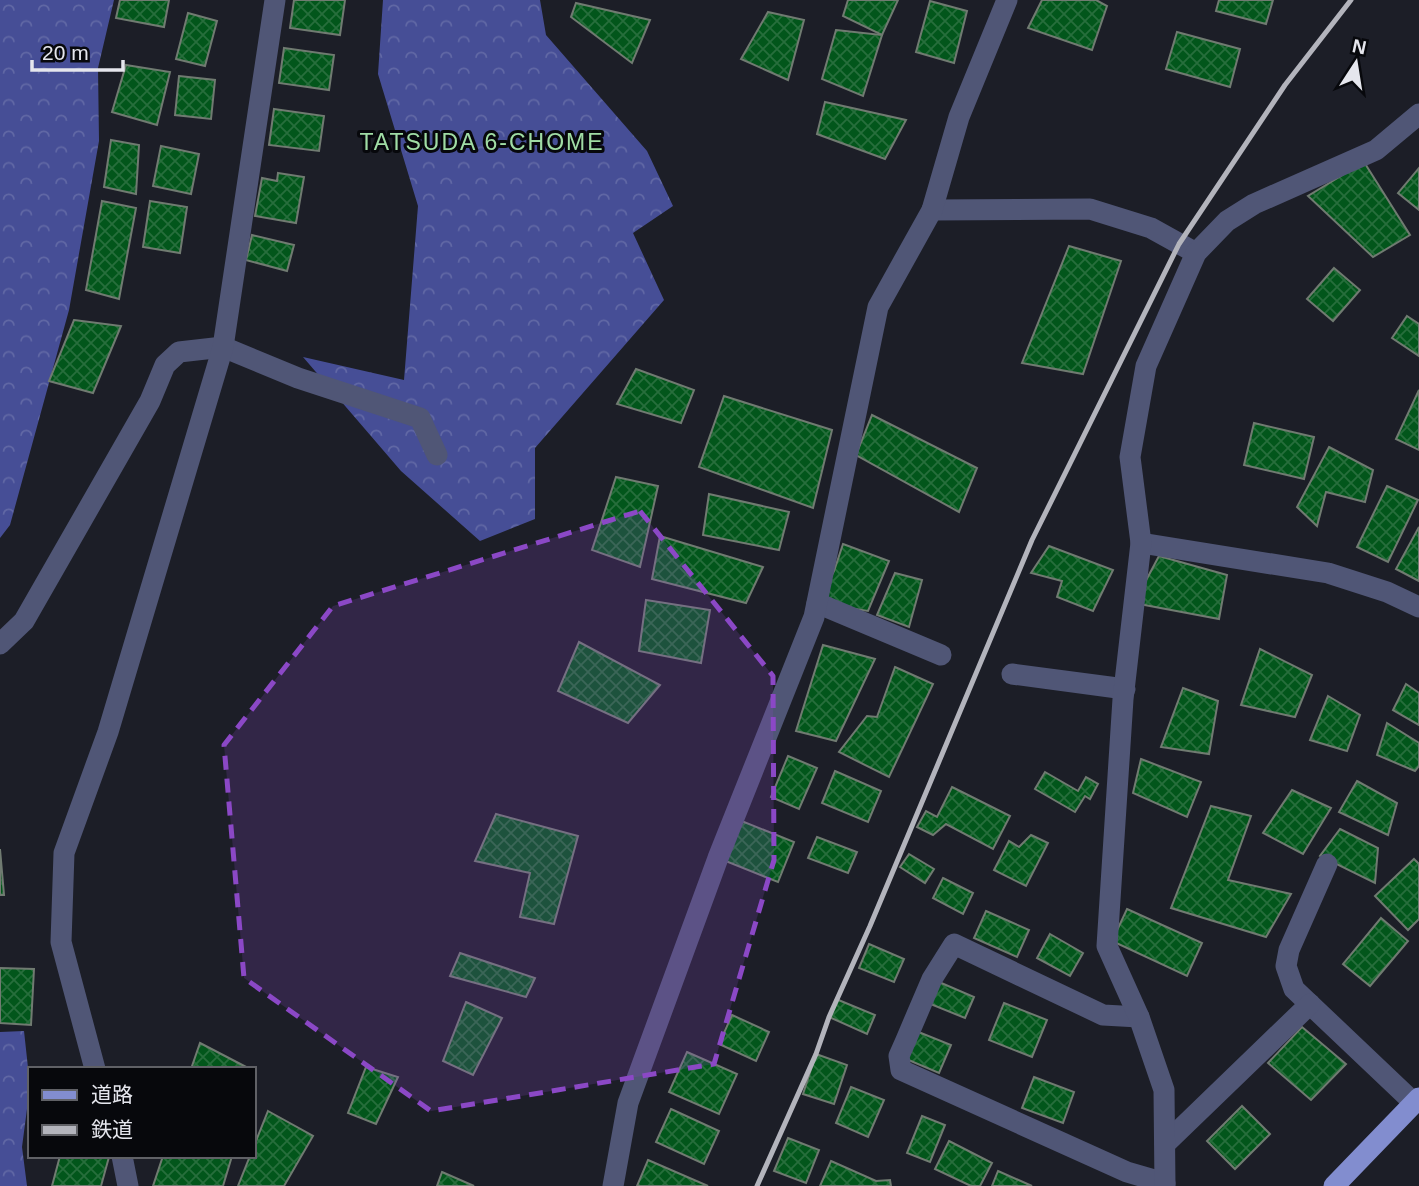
<svg xmlns="http://www.w3.org/2000/svg" width="1419" height="1186" viewBox="0 0 1419 1186" font-family="Arial,'Noto Sans JP',sans-serif">
	<style>
		.forest { fill: url(#forest-crowns) }
		.building { fill: url(#building-cross-hatch); stroke: #707b71; stroke-width: 2 }
		.lines { fill: none; stroke-linecap: round; stroke-linejoin: round }
		.minor { stroke: #505676; stroke-width: 21 }
		.major { stroke: #828dcf; stroke-width: 21 }
		.rail { stroke: #b3b4bc; stroke-width: 5 }
		.marked { fill: #8b48c6; fill-opacity: 0.2; stroke: #8b48c6; stroke-width: 5; stroke-dasharray: 14 9; stroke-linejoin: round }
		.labels { text-anchor: middle; dominant-baseline: central; stroke-width: 6; stroke-linejoin: round; paint-order: stroke }
		.neighbourhood-label { font-size: 23px; letter-spacing: 2px; fill: #a0dda5; stroke: #07080c }
	</style>
	<defs>
		<pattern id="forest-crowns" width="20" height="18" patternUnits="userSpaceOnUse" patternTransform="scale(1.75)"><rect width="20" height="18" fill="#464e96"/><path d="M2 6a3 3 0 1 1 6 0M12 15a3 3 0 1 1 6 0" fill="none" stroke="#6168a5"/></pattern>
		<pattern id="building-cross-hatch" width="8" height="8" patternUnits="userSpaceOnUse" patternTransform="scale(1.75)"><rect width="8" height="8" fill="#02561b"/><path d="M0 0l8 8M0 8l8-8" fill="none" stroke="#276e3c"/></pattern>
	</defs>
	<rect width="100%" height="100%" fill="#1c1e27"/>
	<!-- forest -->
	<g class="forest">
		<polygon points="0,0 114,0 98,68 99,141 69,310 10,525 0,538"/>
		<polygon points="383,0 540,0 546,35 647,151 673,206 633,233 664,300 535,448 535,519 480,541 401,471 303,357 404,380 418,206 378,74"/>
		<polygon points="24,1031 30,1086 22,1147 27,1186 0,1186 0,1032"/>
	</g>
	<!-- building -->
	<g class="building">
		<polygon points="120,0 169,0 164,27 116,18"/>
		<polygon points="294,0 345,0 340,35 290,28"/>
		<polygon points="848,0 898,0 882,35 843,16"/>
		<polygon points="1042,0 1096,0 1107,6 1092,50 1028,28"/>
		<polygon points="1219,0 1273,0 1266,24 1216,11"/>
		<polygon points="930,1 967,11 954,63 916,52"/>
		<polygon points="576,3 650,20 632,63 571,17"/>
		<polygon points="768,12 804,20 788,80 741,59"/>
		<polygon points="188,13 217,21 205,66 176,59"/>
		<polygon points="836,30 882,35 863,96 822,79"/>
		<polygon points="1177,32 1240,49 1230,87 1166,69"/>
		<polygon points="284,48 334,55 329,90 279,83"/>
		<polygon points="126,65 170,72 157,125 112,112"/>
		<polygon points="179,76 215,80 211,119 175,115"/>
		<polygon points="825,102 906,120 885,159 817,134"/>
		<polygon points="274,109 324,116 319,151 269,145"/>
		<polygon points="111,140 139,145 136,194 104,187"/>
		<polygon points="161,146 199,154 191,194 153,186"/>
		<polygon points="1364,162 1410,235 1373,257 1308,196"/>
		<polygon points="1419,168 1419,210 1398,193"/>
		<polygon points="278,173 304,177 296,223 255,216 262,178 277,181"/>
		<polygon points="102,201 136,208 119,299 86,290"/>
		<polygon points="150,201 187,207 180,253 143,247"/>
		<polygon points="252,235 294,245 287,271 246,260"/>
		<polygon points="1069,246 1121,261 1083,374 1022,363"/>
		<polygon points="1334,268 1360,290 1333,321 1307,299"/>
		<polygon points="1407,316 1419,324 1419,356 1392,338"/>
		<polygon points="74,320 121,326 93,393 49,381"/>
		<polygon points="636,369 694,390 681,423 617,404"/>
		<polygon points="1419,390 1419,450 1396,439"/>
		<polygon points="724,396 832,430 813,508 699,467"/>
		<polygon points="872,415 977,468 959,512 856,455"/>
		<polygon points="1254,423 1314,437 1304,479 1244,465"/>
		<polygon points="1329,447 1373,470 1365,502 1326,492 1317,526 1297,507"/>
		<polygon points="616,477 658,486 640,567 592,550"/>
		<polygon points="1387,486 1418,500 1388,562 1357,547"/>
		<polygon points="709,494 789,512 779,550 703,535"/>
		<polygon points="1419,527 1419,581 1396,569"/>
		<polygon points="660,536 763,567 746,603 652,579"/>
		<polygon points="843,544 889,561 868,611 817,603 834,571"/>
		<polygon points="1049,546 1113,570 1093,611 1057,597 1062,581 1031,573"/>
		<polygon points="1159,556 1227,575 1219,619 1134,603"/>
		<polygon points="895,573 922,580 909,627 877,615"/>
		<polygon points="646,600 710,610 701,663 639,651"/>
		<polygon points="579,642 660,685 628,723 558,691"/>
		<polygon points="823,645 875,659 836,741 796,731"/>
		<polygon points="1260,649 1312,675 1295,717 1241,705"/>
		<polygon points="895,667 933,684 889,777 839,752 867,716 877,717"/>
		<polygon points="1406,684 1419,693 1419,725 1393,710"/>
		<polygon points="1183,688 1218,701 1209,754 1161,747"/>
		<polygon points="1328,696 1360,715 1347,751 1310,740"/>
		<polygon points="1387,723 1419,743 1419,766 1415,771 1377,755"/>
		<polygon points="788,756 817,768 799,809 771,797"/>
		<polygon points="1141,759 1201,782 1187,817 1133,793"/>
		<polygon points="835,771 881,791 868,822 822,803"/>
		<polygon points="1045,772 1078,791 1086,777 1098,784 1090,799 1085,796 1075,812 1035,789"/>
		<polygon points="1357,781 1397,803 1388,835 1339,812"/>
		<polygon points="952,787 1010,816 993,849 946,824 933,835 917,827 926,811 937,817"/>
		<polygon points="1292,790 1331,808 1303,854 1263,833"/>
		<polygon points="1211,806 1251,816 1228,880 1291,894 1266,937 1171,908"/>
		<polygon points="496,814 578,836 554,924 520,917 530,873 475,861"/>
		<polygon points="734,818 794,842 778,882 718,858"/>
		<polygon points="1340,829 1378,848 1375,883 1320,856"/>
		<polygon points="1031,835 1048,843 1026,886 994,870 1009,841 1019,847"/>
		<polygon points="817,837 857,852 848,873 808,858"/>
		<polygon points="0,849 4,895 0,895"/>
		<polygon points="909,854 934,869 925,883 900,867"/>
		<polygon points="1414,859 1419,864 1419,919 1408,930 1375,896"/>
		<polygon points="943,878 973,893 963,914 933,898"/>
		<polygon points="1127,909 1202,943 1187,976 1112,941"/>
		<polygon points="986,911 1029,930 1017,957 974,938"/>
		<polygon points="1381,918 1408,941 1370,986 1343,964"/>
		<polygon points="1050,934 1083,953 1070,976 1037,958"/>
		<polygon points="869,944 904,959 894,982 859,968"/>
		<polygon points="460,953 535,978 526,997 450,976"/>
		<polygon points="0,968 34,969 31,1025 0,1023"/>
		<polygon points="932,979 974,997 965,1018 923,1001"/>
		<polygon points="836,999 875,1015 867,1034 829,1017"/>
		<polygon points="466,1002 502,1018 473,1075 443,1061"/>
		<polygon points="1004,1003 1047,1020 1032,1057 989,1040"/>
		<polygon points="732,1015 769,1032 756,1061 719,1044"/>
		<polygon points="1302,1027 1346,1064 1311,1100 1268,1063"/>
		<polygon points="911,1029 951,1045 939,1073 899,1056"/>
		<polygon points="200,1043 250,1069 191,1069"/>
		<polygon points="687,1052 737,1074 719,1114 669,1092"/>
		<polygon points="816,1054 847,1065 834,1104 803,1094"/>
		<polygon points="366,1067 398,1077 376,1124 348,1113"/>
		<polygon points="1034,1077 1074,1092 1063,1123 1022,1108"/>
		<polygon points="851,1087 884,1100 868,1137 836,1123"/>
		<polygon points="1242,1106 1270,1134 1235,1169 1207,1141"/>
		<polygon points="671,1109 719,1131 704,1164 656,1142"/>
		<polygon points="268,1111 313,1136 284,1186 238,1186 250,1156 254,1156 254,1146"/>
		<polygon points="922,1116 945,1125 930,1162 907,1153"/>
		<polygon points="788,1138 819,1150 806,1183 774,1171"/>
		<polygon points="949,1141 992,1163 980,1186 971,1186 935,1169"/>
		<polygon points="60,1156 109,1157 101,1186 52,1186"/>
		<polygon points="163,1156 232,1156 223,1186 153,1186"/>
		<polygon points="648,1160 708,1186 637,1186"/>
		<polygon points="831,1161 876,1181 890,1180 891,1186 820,1186"/>
		<polygon points="998,1171 1032,1186 992,1186"/>
		<polygon points="442,1172 474,1186 437,1186"/>
	</g>
	<g class="lines">
		<!-- minor -->
		<g class="minor">
			<polyline points="932,210 1090,209 1151,228 1196,253"/>
			<polyline points="1141,543 1328,573 1387,592 1419,607"/>
			<polyline points="817,603 941,655"/>
			<polyline points="0,644 24,621 150,401 165,365 179,352 223,347 298,378 420,418 437,455"/>
			<polyline points="1012,674 1125,689"/>
			<polyline points="1327,864 1289,950 1286,966 1294,989 1414,1103"/>
			<polyline points="1139,1017 1103,1015 954,944 932,979 906,1040 899,1056 901,1070 1127,1172 1165,1183"/>
			<polyline points="95,1069 61,942 64,853 108,732 223,347 275,0"/>
			<polyline points="1165,1144 1310,1004"/>
			<polyline points="122,1156 128,1186"/>
			<polyline points="613,1186 628,1103 718,858 814,617 878,307 932,210 959,117 1007,0"/>
			<polyline points="1165,1186 1164,1090 1139,1017 1107,946 1123,699 1141,543 1130,457 1146,366 1196,253 1227,221 1254,204 1376,150 1419,114"/>
		</g>
		<!-- major -->
		<polyline class="major" points="1334,1186 1419,1098"/>
		<!-- rail -->
		<polyline class="rail" points="757,1186 816,1054 829,1017 870,926 1032,540 1179,244 1285,85 1351,0"/>
	</g>
	<!-- marked area -->
	<path class="marked" d="M 640,511 L 773,676 L 774,860 L 714,1064 L 431,1111 L 244,978 L 224,745 L 333,606 Z"/>
	<g class="labels">
		<!-- neighbourhood labels -->
		<g class="neighbourhood-label">
			<text x="482" y="142">TATSUDA 6-CHOME</text>
		</g>
	</g>
	<!-- legend -->
	<rect x="28" y="1067" width="228" height="91" fill="#07080c" stroke="#606166" stroke-width="2"/>
	<rect x="42" y="1090" width="35" height="10" fill="#828dcf" stroke="#606166" stroke-width="2"/>
	<text x="91" y="1102" font-size="21" fill="#e5e6ed">道路</text>
	<rect x="42" y="1125" width="35" height="10" fill="#b3b4bc" stroke="#606166" stroke-width="2"/>
	<text x="91" y="1137" font-size="21" fill="#e5e6ed">鉄道</text>
	<!-- north arrow -->
	<g transform="translate(1356 63) rotate(12)" stroke="#07080c" stroke-width="5" paint-order="stroke">
	<path d="M0-5L12 26L0 18L-12 26Z" fill="#e5e6ed"/>
	<text y="-10" font-size="19" font-weight="bold" text-anchor="middle" fill="#e5e6ed">N</text>
	</g>
	<!-- scale -->
	<path d="M32 60v10h91v-10" fill="none" stroke="#e5e6ed" stroke-width="3.5"/>
	<text x="42" y="60" font-size="21" fill="#e5e6ed" stroke="#07080c" stroke-width="5" paint-order="stroke">20 m</text>
</svg>
